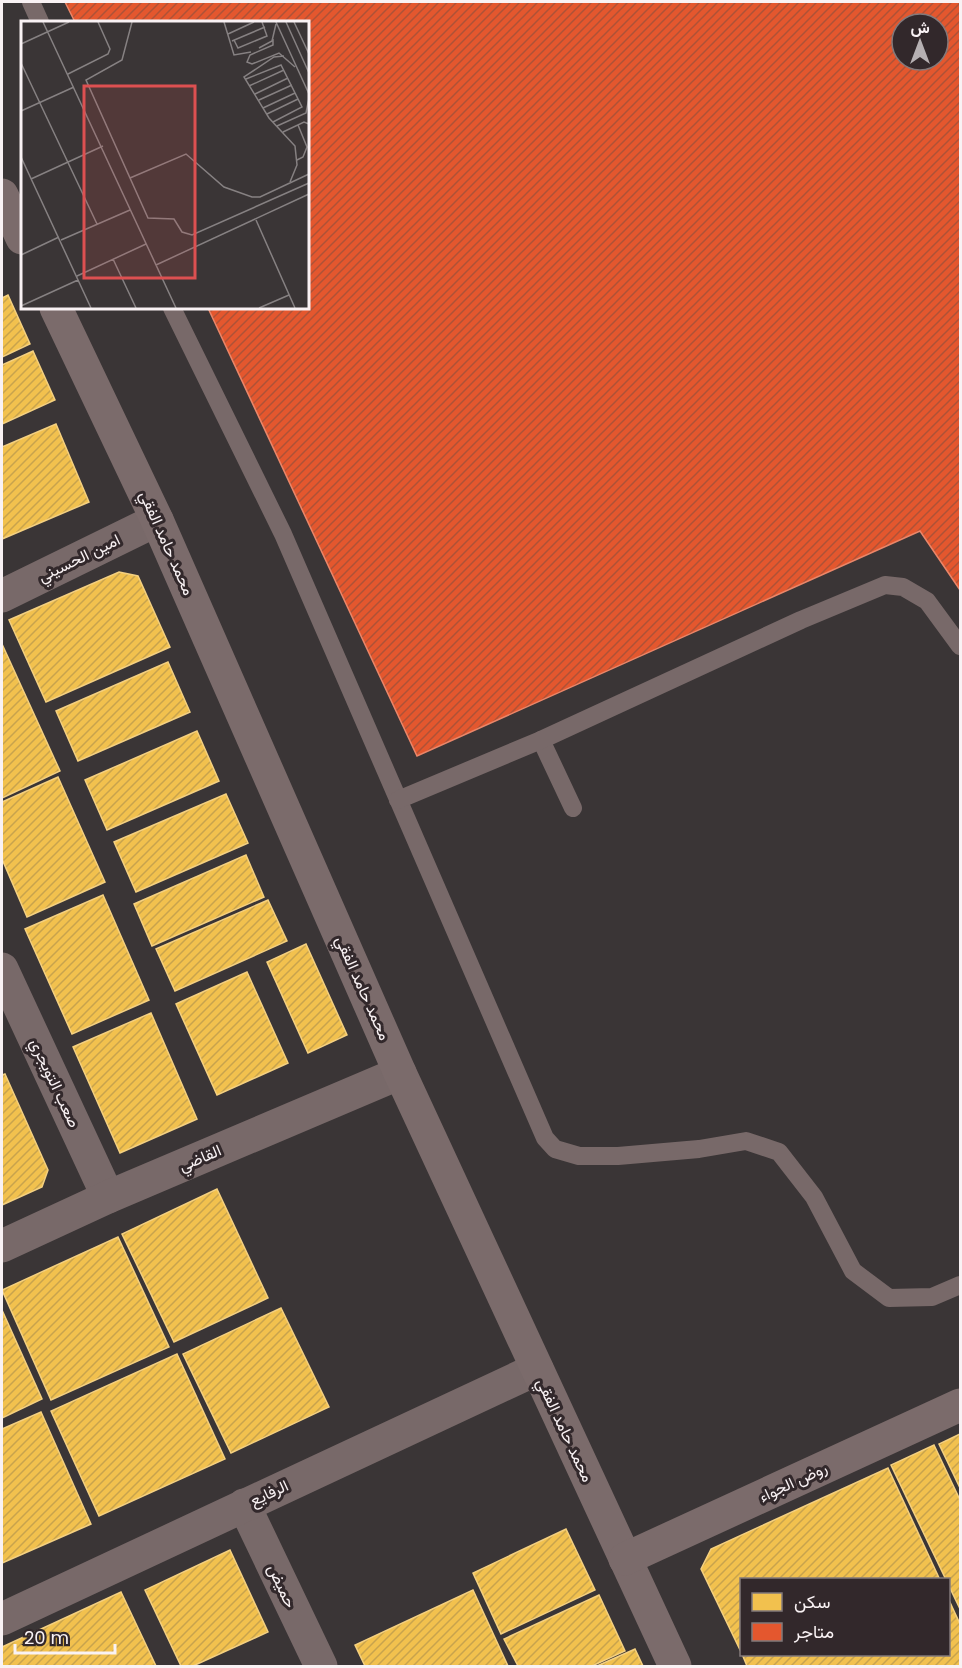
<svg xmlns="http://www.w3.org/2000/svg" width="962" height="1668" viewBox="0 0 962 1668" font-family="Poppins,Vazirmatn,sans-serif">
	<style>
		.homes { fill: url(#homes-hatch); stroke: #f4d080; stroke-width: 1.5 }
		.shops { fill: url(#shops-hatch); stroke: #ea8669; stroke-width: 1.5; fill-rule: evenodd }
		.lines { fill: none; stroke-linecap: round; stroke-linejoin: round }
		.lane { stroke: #786969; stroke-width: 18 }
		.street { stroke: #786969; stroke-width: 33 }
		.secondary { stroke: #7b6b6b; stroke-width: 33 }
		.labels { text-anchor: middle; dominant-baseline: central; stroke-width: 6; stroke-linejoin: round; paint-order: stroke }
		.street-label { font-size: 16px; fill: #f9f2f4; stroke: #32282b }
		.inset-road { fill: none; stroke: #868182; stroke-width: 1.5 }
		.view { fill: #dd5051; fill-opacity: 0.15; stroke: #dd5051; stroke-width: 3 }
		.inset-edge { fill: none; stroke: #f9f2f4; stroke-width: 3 }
	</style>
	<defs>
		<pattern id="homes-hatch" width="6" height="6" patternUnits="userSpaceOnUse" patternTransform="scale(1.5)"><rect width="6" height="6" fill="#f2c14e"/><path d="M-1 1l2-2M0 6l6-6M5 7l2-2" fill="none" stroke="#c8a34d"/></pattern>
		<pattern id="shops-hatch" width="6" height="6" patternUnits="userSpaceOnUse" patternTransform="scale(1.5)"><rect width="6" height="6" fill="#e4572e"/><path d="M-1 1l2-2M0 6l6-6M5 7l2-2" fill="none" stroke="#ae5237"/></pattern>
	</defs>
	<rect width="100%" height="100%" fill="#3a3536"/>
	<!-- homes -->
	<g class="homes">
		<polygon points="8,295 30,344 2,357 2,298"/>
		<polygon points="33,351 55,400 2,424 2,365"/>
		<polygon points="56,424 89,502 2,539 2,447"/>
		<polygon points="119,572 138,576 170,647 46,702 9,620"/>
		<polygon points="2,644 60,771 2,798"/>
		<polygon points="168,662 190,712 78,761 56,711"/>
		<polygon points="197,731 219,781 107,830 85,780"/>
		<polygon points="58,777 105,882 27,917 2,859 2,802"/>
		<polygon points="226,794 248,843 136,892 114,842"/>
		<polygon points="246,855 264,897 152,946 134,904"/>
		<polygon points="103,895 149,1000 72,1034 25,929"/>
		<polygon points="268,900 287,941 175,991 156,949"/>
		<polygon points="306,944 347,1035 308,1053 267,962"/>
		<polygon points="247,972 288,1063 217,1095 176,1004"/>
		<polygon points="151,1013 197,1119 120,1153 73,1047"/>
		<polygon points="5,1074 48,1170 42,1187 2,1205 2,1075"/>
		<polygon points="217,1189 268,1298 174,1342 122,1234"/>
		<polygon points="118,1237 169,1347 51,1400 2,1290"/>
		<polygon points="281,1308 329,1407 231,1453 183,1354"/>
		<polygon points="2,1310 42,1399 2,1418"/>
		<polygon points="177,1354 225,1459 99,1516 51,1411"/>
		<polygon points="41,1412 91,1524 2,1563 2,1429"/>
		<polygon points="960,1434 960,1488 939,1444"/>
		<polygon points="934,1445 960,1500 960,1609 891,1465"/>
		<polygon points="888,1468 940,1580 742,1580 742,1654 701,1569 711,1549"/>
		<polygon points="566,1529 595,1590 501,1634 473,1573"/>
		<polygon points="230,1550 268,1632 193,1666 181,1666 145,1590"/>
		<polygon points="473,1590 508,1666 365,1666 355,1645"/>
		<polygon points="121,1592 156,1666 2,1666 2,1647"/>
		<polygon points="599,1595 625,1651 592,1666 518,1666 504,1639"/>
		<polygon points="948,1598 960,1624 960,1666 747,1666 742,1654 948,1654"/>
		<polygon points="635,1649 643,1666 597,1666"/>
	</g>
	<!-- shops -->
	<path class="shops" d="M 65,2 L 960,2 L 960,590 L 920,531 L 417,756 L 208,308 L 308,308 L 308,22 L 75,22 ZM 902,24 L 938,24 L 938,60 L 902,60 Z"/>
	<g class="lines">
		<!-- lane -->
		<g class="lane">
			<polyline points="31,2 40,22"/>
			<polyline points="172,308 283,534 545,1138 555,1149 579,1156 618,1156 699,1149 746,1141 779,1152 814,1197 853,1271 889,1298 932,1297 960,1285"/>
			<polyline points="541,740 573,808"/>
			<polyline points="398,800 541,740 801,620 885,585 903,587 927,601 960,646"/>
		</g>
		<!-- street -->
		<g class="street">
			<polyline points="2,596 157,520"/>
			<polyline points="2,969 108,1197"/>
			<polyline points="2,1246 108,1197 400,1073"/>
			<polyline points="244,1505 321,1666"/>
			<polyline points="2,1619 537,1369"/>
		</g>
		<!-- secondary -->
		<g class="secondary">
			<polyline points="2,195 22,238"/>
			<polyline points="56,308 157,520 400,1073 675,1666"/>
			<polyline points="625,1559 960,1405"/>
		</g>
	</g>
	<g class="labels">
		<!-- street labels -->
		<g class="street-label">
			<text transform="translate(167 543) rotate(66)">محمد حامد الفقي</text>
			<text transform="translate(79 558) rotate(-26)">امين الحسيني</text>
			<text transform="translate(363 988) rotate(66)">محمد حامد الفقي</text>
			<text transform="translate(55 1083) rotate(65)">صعب التويجري</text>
			<text transform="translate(200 1158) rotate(-23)">القاضي</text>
			<text transform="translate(565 1430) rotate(65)">محمد حامد الفقي</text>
			<text transform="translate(793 1482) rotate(-25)">روض الجواء</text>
			<text transform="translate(269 1493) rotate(-25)">الرفايع</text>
			<text transform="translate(282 1586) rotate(65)">حميض</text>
		</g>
	</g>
	<!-- overview -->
	<g transform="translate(21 21)">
		<rect width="288" height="288" fill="#3a3536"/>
		<path class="inset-road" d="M 22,1 L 155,287M 111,1 L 101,39 L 65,59 L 127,197 L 153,198 L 161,211 L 171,214 L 288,162M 203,1 L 213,34 L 230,31M 255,1 L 288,73M 265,1 L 288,52M 273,1 L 288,33M 207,13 L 233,1M 252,18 L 252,24 L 229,34 L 226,41 L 231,43 L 258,32 L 274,46M 213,19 L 217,27 L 246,15 L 241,1M 211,20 L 244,6M 0,23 L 48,1M 238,27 L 251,20 L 255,3M 263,35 L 253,36 L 223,56 L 248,97 L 274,125 L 276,144 L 269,161M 0,42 L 76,203M 47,53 L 87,33 L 89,28 L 77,1M 225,58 L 260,44 L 281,86 L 252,101M 228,65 L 263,49M 234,73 L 267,57M 238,79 L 271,64M 242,87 L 274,72M 0,90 L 53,66M 246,93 L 277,78M 256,105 L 285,92 L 288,77M 262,111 L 283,101 L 288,103M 0,136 L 70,287M 276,139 L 282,136 L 286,126 L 277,104M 109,157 L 165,133 L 203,166 L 231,176 L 239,176 L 288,153M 10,158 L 82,125M 235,199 L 274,287M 40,219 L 109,189M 0,234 L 38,216M 92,238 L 115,287M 135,244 L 288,173M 56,255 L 125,223M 0,285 L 57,259M 238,287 L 268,274"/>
		<path class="view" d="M 63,65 L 174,65 L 174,257 L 63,257 Z"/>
		<rect width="288" height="288" class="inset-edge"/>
	</g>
	<!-- border -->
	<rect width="962" height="1668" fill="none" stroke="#f9f2f4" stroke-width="6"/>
	<!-- legend -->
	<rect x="740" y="1578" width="210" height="78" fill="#32282b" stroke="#82797b" stroke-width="1.5"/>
	<rect x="752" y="1593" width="30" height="18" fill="#f2c14e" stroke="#82797b" stroke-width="1.5"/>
	<text x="794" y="1608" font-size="18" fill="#f9f2f4">سكن</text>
	<rect x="752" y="1623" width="30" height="18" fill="#e4572e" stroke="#82797b" stroke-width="1.5"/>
	<text x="794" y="1638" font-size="18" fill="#f9f2f4">متاجر</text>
	<!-- north arrow -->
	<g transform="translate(920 42)"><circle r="28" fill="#32282b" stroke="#82797b" stroke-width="1.5"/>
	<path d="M0-4.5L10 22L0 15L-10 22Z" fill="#b6b0b2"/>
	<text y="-9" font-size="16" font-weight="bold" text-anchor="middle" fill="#f9f2f4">ش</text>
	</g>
	<!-- scale -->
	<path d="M15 1644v9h100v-9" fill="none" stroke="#f9f2f4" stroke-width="3"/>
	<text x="24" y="1644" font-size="18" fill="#f9f2f4" stroke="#32282b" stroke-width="4.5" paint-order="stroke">20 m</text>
</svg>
